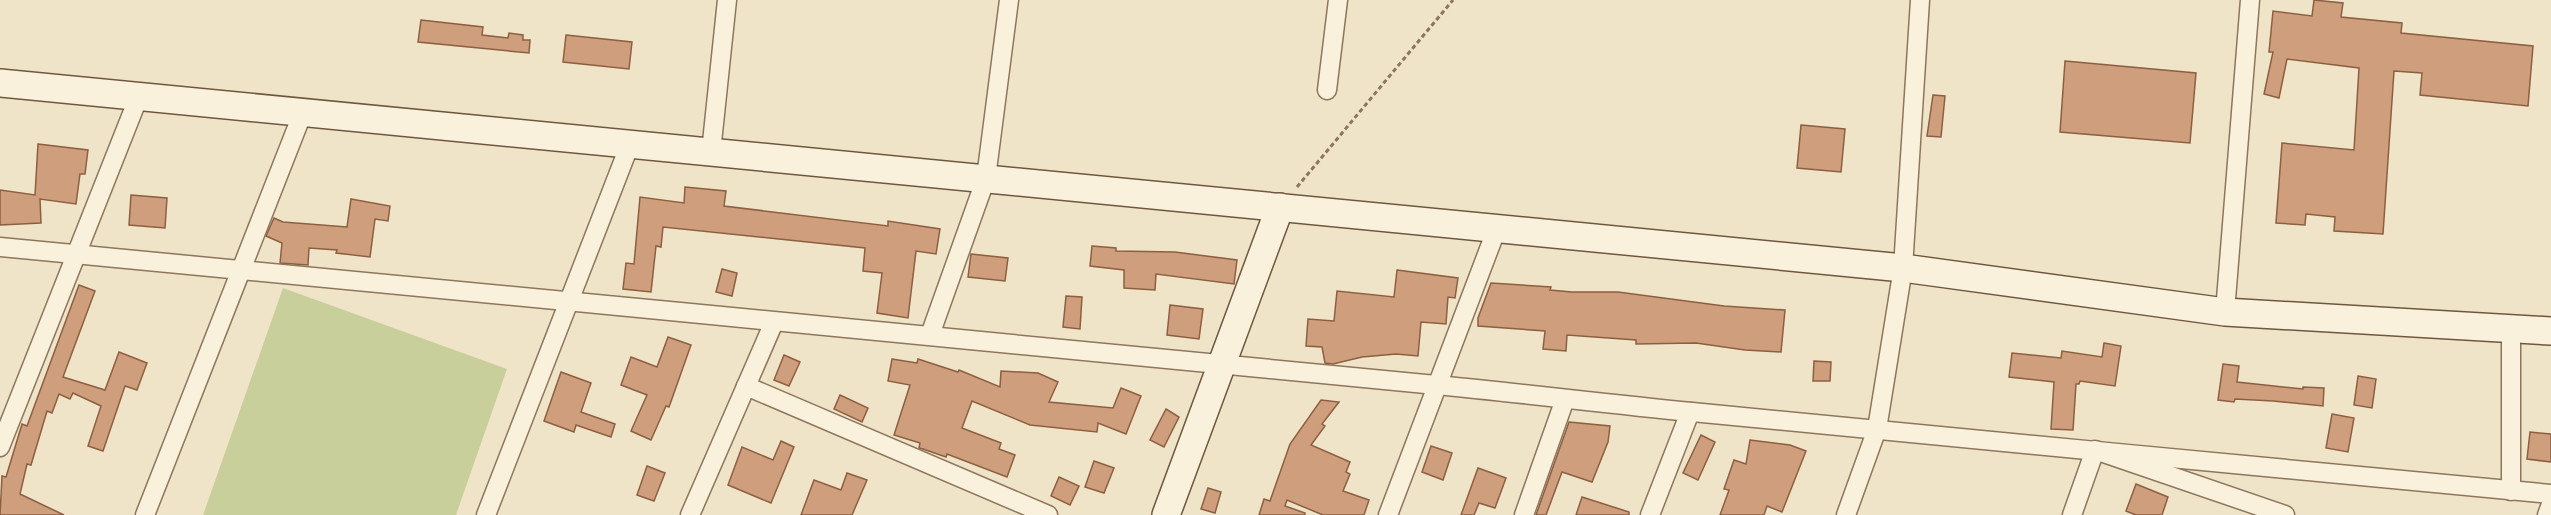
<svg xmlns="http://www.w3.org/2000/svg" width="2551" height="515" viewBox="0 0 2551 515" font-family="'Zilla Slab',serif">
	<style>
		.green { fill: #c9cf9b }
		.building { fill: #cf9f7d; stroke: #8d5f41; stroke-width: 1.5 }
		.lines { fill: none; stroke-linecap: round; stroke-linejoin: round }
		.street-casing { stroke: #8d765c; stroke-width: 21 }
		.secondary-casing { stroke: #6f573f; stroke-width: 30 }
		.path { stroke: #8d765c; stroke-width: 3; stroke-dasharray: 4.5 3; stroke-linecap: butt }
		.street { stroke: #faf1dc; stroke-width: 18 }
		.secondary { stroke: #faf1dc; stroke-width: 27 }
	</style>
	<rect width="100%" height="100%" fill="#f0e4c8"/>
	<!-- green -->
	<polygon class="green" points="283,288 507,369 456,515 203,515"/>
	<!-- building -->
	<g class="building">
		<polygon points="2314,0 2343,3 2341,17 2402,23 2401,33 2533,46 2528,106 2420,95 2422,73 2394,71 2383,234 2334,231 2335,217 2306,214 2305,225 2276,223 2282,143 2354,150 2359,68 2287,59 2279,98 2264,94 2273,52 2269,52 2273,11 2312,16"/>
		<polygon points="421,20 483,27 482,35 508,38 509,33 523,35 523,40 530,40 529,53 418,42"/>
		<polygon points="566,35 632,42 629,69 563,62"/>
		<polygon points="2065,61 2196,73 2190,143 2060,132"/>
		<polygon points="1933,95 1945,96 1941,137 1927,136"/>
		<polygon points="1801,125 1845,129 1841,172 1797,168"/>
		<polygon points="38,144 88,150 85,174 80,174 76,204 40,199 41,223 0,225 0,190 35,195"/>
		<polygon points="685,187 726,191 724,206 888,226 888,221 940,229 936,254 916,251 908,318 877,313 882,273 863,271 865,248 663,227 661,247 656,246 651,292 623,289 626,263 634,264 640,197 684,203"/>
		<polygon points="131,195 167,198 165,228 129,225"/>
		<polygon points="351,199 390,206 388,221 375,219 370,257 336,253 337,250 309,248 308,265 280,263 282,243 266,236 274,218 283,222 347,227"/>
		<polygon points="1092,246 1116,248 1116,251 1175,252 1237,260 1234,284 1156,274 1155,290 1124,288 1124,270 1090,266"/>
		<polygon points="971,254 1008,258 1005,281 968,277"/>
		<polygon points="722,269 737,273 732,296 716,292"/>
		<polygon points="1397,270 1458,278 1455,298 1448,297 1446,324 1421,322 1418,356 1396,354 1362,357 1333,364 1325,363 1322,347 1306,346 1308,319 1334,321 1337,291 1394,297"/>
		<polygon points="1491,283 1551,287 1550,290 1572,292 1618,292 1724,306 1785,310 1781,352 1745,350 1696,343 1636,344 1636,340 1567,335 1566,351 1543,349 1545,331 1478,326 1478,318"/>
		<polygon points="79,285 95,291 63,377 105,390 119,352 147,363 137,390 125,386 103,451 88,446 101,406 73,393 70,399 59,394 52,413 47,411 31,465 27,464 20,494 64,515 0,515 2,476 6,477 22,424 27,426"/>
		<polygon points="1066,296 1082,297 1080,329 1063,327"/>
		<polygon points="1170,305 1203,309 1199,339 1167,335"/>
		<polygon points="668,337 691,345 669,407 666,406 651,440 631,431 647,395 621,385 631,357 657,367"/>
		<polygon points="2104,343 2121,346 2115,386 2080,381 2079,384 2076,384 2073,430 2051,429 2054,382 2009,377 2012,353 2061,358 2062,351 2102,357"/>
		<polygon points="784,355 800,362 789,386 774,380"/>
		<polygon points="892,359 917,363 918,359 958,372 959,370 1000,387 1001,371 1038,373 1058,382 1049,402 1113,408 1121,388 1141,396 1126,434 1098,423 1097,432 1030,425 972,401 962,428 1001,443 999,449 1015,455 1007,477 947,454 946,457 923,449 919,448 920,443 894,435 910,385 888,381"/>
		<polygon points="1814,361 1831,362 1830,381 1813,381"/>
		<polygon points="2223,364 2239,366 2237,382 2303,389 2303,387 2324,388 2323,406 2273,401 2235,399 2234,402 2218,400"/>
		<polygon points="561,372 591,383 581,412 615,424 611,437 576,425 574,432 544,421"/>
		<polygon points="2358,376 2376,379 2372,408 2354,405"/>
		<polygon points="840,395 868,408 862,422 834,409"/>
		<polygon points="1321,400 1339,402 1322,424 1325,426 1311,445 1350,462 1346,472 1350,474 1343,491 1369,500 1364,515 1323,515 1287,500 1285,506 1305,513 1305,515 1259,515 1264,499 1270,501 1290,444"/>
		<polygon points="1166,409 1179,417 1164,447 1150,440"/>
		<polygon points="2332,414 2354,418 2348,452 2326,448"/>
		<polygon points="1569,422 1610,426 1608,442 1592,482 1562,472 1546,515 1536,515"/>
		<polygon points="2530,432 2551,434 2551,462 2527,459"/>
		<polygon points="1701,435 1715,442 1698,480 1683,473"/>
		<polygon points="1750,440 1790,445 1806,451 1782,512 1767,506 1764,515 1720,515 1729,490 1724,489 1734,460 1746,464"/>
		<polygon points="781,441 794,447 771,503 728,485 742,447 773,460"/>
		<polygon points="1431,446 1452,453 1443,480 1422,472"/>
		<polygon points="1094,461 1114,468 1104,493 1085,487"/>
		<polygon points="647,466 665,473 654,501 637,495"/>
		<polygon points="1478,468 1506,478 1495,508 1479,503 1474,515 1461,515"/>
		<polygon points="847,473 867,480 852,515 801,515 814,480 841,490"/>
		<polygon points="1059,477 1079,486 1070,505 1051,496"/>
		<polygon points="2136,484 2168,497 2162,515 2136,515 2126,511"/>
		<polygon points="1208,488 1221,492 1215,513 1201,509"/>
		<polygon points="1582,497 1629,512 1629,515 1576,515"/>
	</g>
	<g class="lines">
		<!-- street casing -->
		<g class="street-casing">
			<g id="street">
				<polyline points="1327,90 1338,0"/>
				<polyline points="711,152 727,0"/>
				<path d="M 0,247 C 479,293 957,338 1436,385 C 1521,393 1607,404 1692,412 C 1978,440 2265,467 2551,494"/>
				<polyline points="2225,312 2250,0"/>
				<polyline points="930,335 986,178 1009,0"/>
				<polyline points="746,386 1048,515"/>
				<polyline points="0,447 139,96"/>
				<polyline points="2511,491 2511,327"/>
				<polyline points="145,515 303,112"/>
				<polyline points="486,515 630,144"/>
				<polyline points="690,515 774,322"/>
				<polyline points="1388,515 1497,228"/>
				<polyline points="1524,515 1565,399"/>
				<polyline points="1650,515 1690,412"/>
				<polyline points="1846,515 1877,429 1903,268 1920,0"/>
				<polyline points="2072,515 2095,450 2285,515"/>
				<polyline points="2547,515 2551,504"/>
			</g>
		</g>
		<!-- secondary casing -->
		<g class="secondary-casing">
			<g id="secondary">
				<polyline points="0,83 1903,268 2225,312 2551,331"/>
				<polyline points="1166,515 1280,207"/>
			</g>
		</g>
		<!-- path -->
		<polyline class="path" points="1297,187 1453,0"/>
		<!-- street -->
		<use href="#street" class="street"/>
		<!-- secondary -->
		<use href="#secondary" class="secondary"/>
	</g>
</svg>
